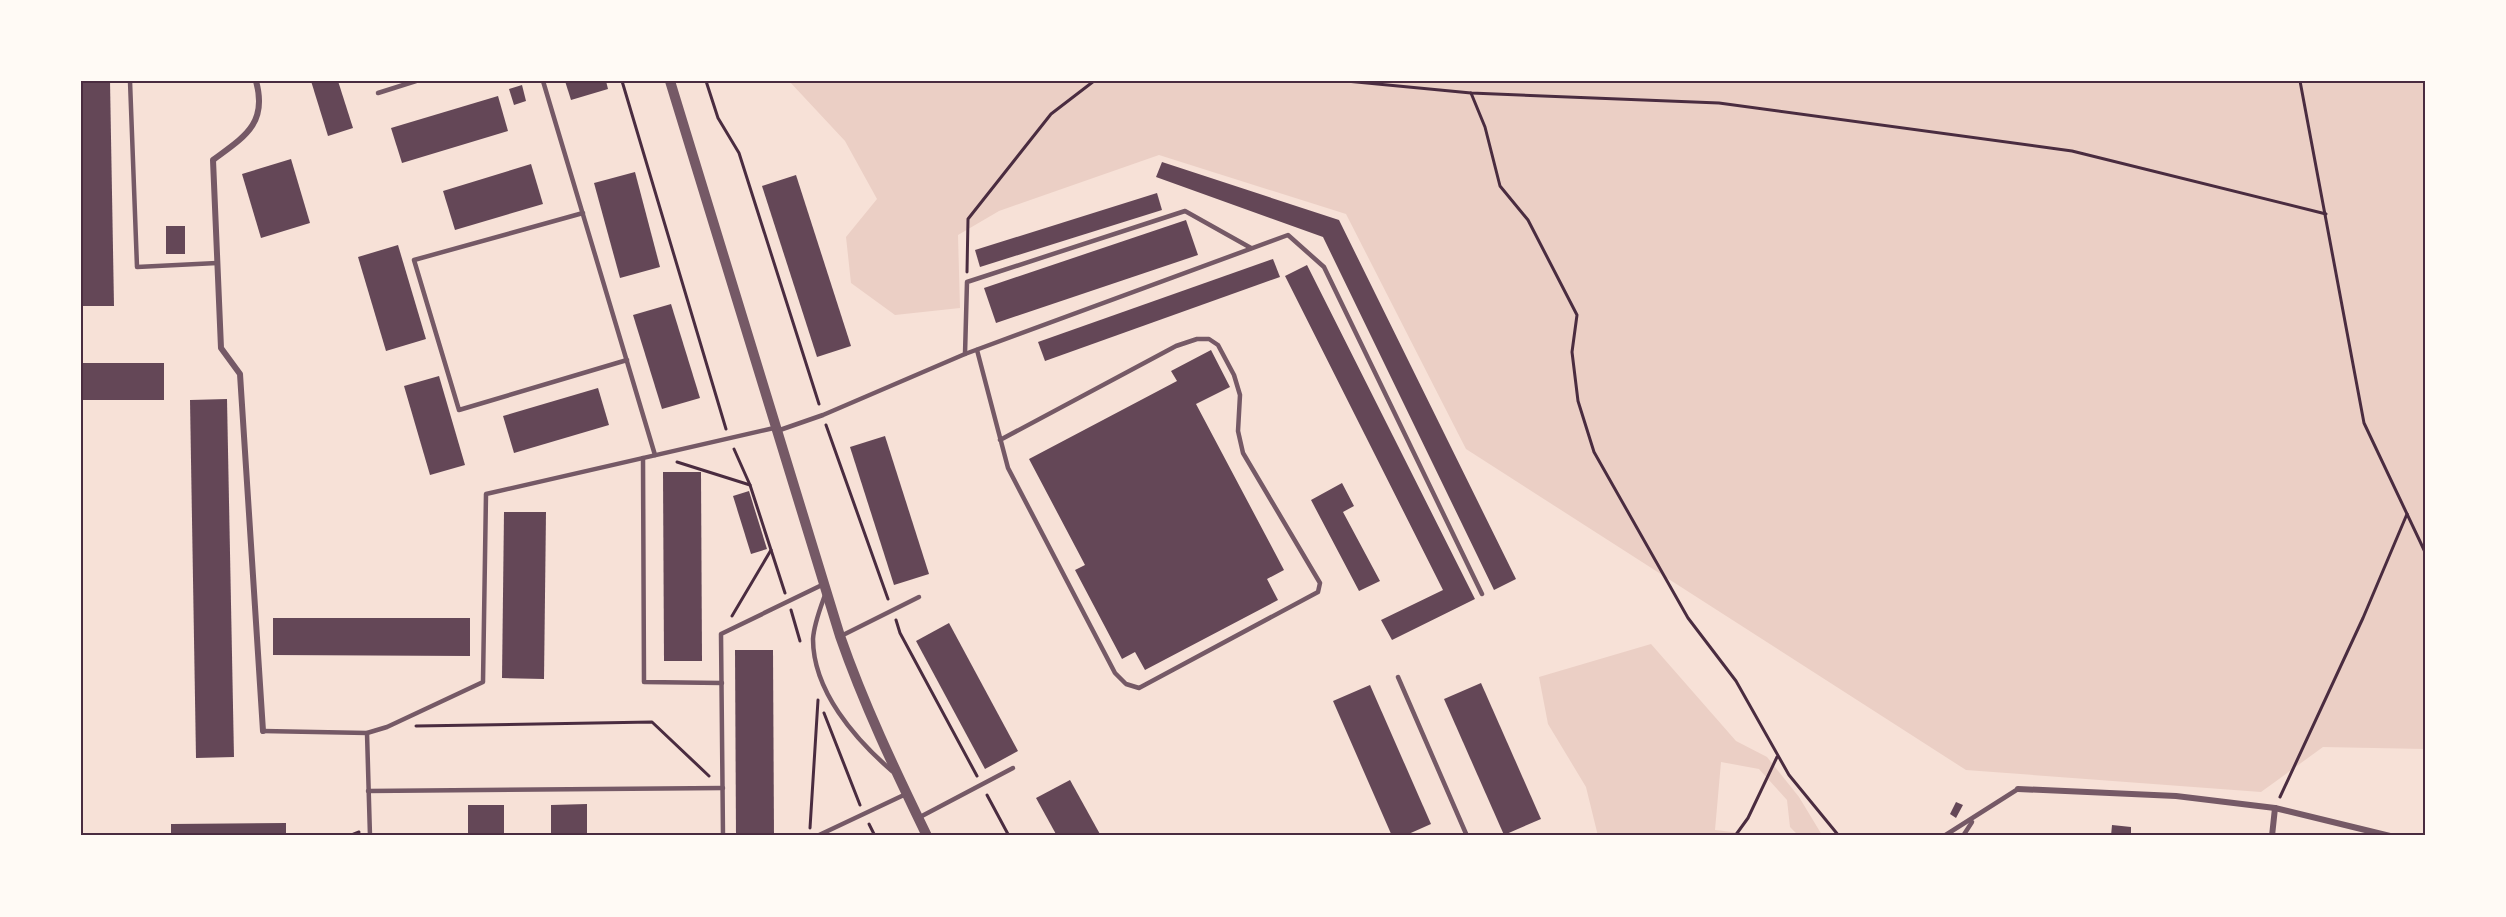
<svg xmlns="http://www.w3.org/2000/svg" width="2506" height="917" viewBox="0 0 2506 917" font-family="Barlow,sans-serif">
	<style>
		.green { fill: #ebcfc5 }
		.building { fill: #644757 }
		.lines { fill: none; stroke-linecap: round; stroke-linejoin: round }
		.path { stroke: #4a2c40; stroke-width: 3 }
		.service { stroke: #755966; stroke-width: 4.5 }
		.minor { stroke: #755966; stroke-width: 6 }
		.tertiary { stroke: #755966; stroke-width: 10 }
		.neatline { fill: none; stroke: #4a2c40; stroke-width: 2 }
	</style>
	<rect width="100%" height="100%" fill="#f7e1d7"/>
	<!-- green -->
	<g class="green">
		<polygon points="789,81 2425,81 2425,749 2323,747 2261,792 1966,770 1466,449 1346,214 1159,155 999,211 958,235 960,308 895,315 851,283 846,237 877,199 845,141"/>
		<polygon points="1651,644 1736,741 1767,757 1799,797 1822,835 1799,836 1790,827 1787,800 1759,769 1721,762 1715,830 1768,836 1598,836 1586,787 1548,724 1539,677"/>
	</g>
	<!-- building -->
	<g class="building">
		<polygon points="81,81 110,81 114,306 81,306"/>
		<polygon points="311,81 338,81 353,128 328,136"/>
		<polygon points="565,81 606,81 608,89 571,100"/>
		<polygon points="522,85 526,101 514,105 509,89"/>
		<polygon points="498,96 508,131 402,163 391,128"/>
		<polygon points="291,159 310,223 261,238 242,174"/>
		<polygon points="1162,162 1339,220 1516,579 1494,590 1323,237 1156,177"/>
		<polygon points="531,164 543,204 455,230 443,191"/>
		<polygon points="635,172 660,267 620,278 594,183"/>
		<polygon points="796,175 851,346 817,357 762,186"/>
		<polygon points="1157,193 1162,210 980,267 975,250"/>
		<polygon points="1186,220 1198,255 996,323 984,288"/>
		<rect x="166" y="226" width="19" height="28"/>
		<polygon points="398,245 426,339 386,351 358,257"/>
		<polygon points="1273,259 1280,277 1045,361 1038,342"/>
		<polygon points="1307,265 1475,599 1392,640 1381,620 1443,590 1285,276"/>
		<polygon points="671,304 700,398 662,409 633,315"/>
		<polygon points="1211,350 1230,387 1196,404 1284,570 1267,579 1278,600 1145,670 1135,652 1122,659 1075,570 1085,565 1029,459 1177,381 1171,371"/>
		<rect x="81" y="363" width="83" height="37"/>
		<polygon points="439,376 465,465 430,475 404,386"/>
		<polygon points="598,388 609,425 514,453 503,416"/>
		<polygon points="227,399 234,757 196,758 190,400"/>
		<polygon points="885,436 929,574 894,585 850,447"/>
		<polygon points="663,472 701,472 702,661 664,661"/>
		<polygon points="1342,483 1354,506 1343,512 1380,581 1359,591 1311,500"/>
		<polygon points="749,491 767,549 751,554 733,496"/>
		<polygon points="504,512 546,512 544,679 502,678"/>
		<polygon points="273,618 470,618 470,656 273,655"/>
		<polygon points="949,623 1018,751 985,769 916,641"/>
		<polygon points="735,650 773,650 774,836 736,836"/>
		<polygon points="1481,683 1541,819 1504,835 1444,699"/>
		<polygon points="1370,685 1431,824 1404,836 1392,836 1333,701"/>
		<polygon points="1070,780 1101,836 1057,836 1036,798"/>
		<polygon points="1956,802 1963,805 1956,818 1950,814"/>
		<polygon points="587,804 587,836 551,836 551,805"/>
		<rect x="468" y="805" width="36" height="31"/>
		<polygon points="286,823 286,836 171,836 171,824"/>
		<polygon points="2112,825 2131,827 2131,836 2111,836"/>
	</g>
	<g class="lines">
		<!-- path -->
		<g class="path">
			<polyline points="622,81 726,429"/>
			<polyline points="706,81 718,118 739,153 819,404"/>
			<polyline points="1346,81 1471,93 1719,103 2072,151 2326,214"/>
			<polyline points="2300,81 2364,423 2425,552"/>
			<polyline points="1471,93 1485,127 1500,186 1528,220 1577,315 1572,352 1578,401 1594,452 1688,618 1736,681 1789,775 1839,836"/>
			<polyline points="967,272 968,219 1051,114 1094,81"/>
			<polyline points="826,425 888,599"/>
			<polyline points="734,449 750,485 785,593"/>
			<polyline points="677,462 750,485"/>
			<polyline points="791,610 800,641"/>
			<polyline points="732,616 771,550"/>
			<polyline points="896,620 900,633 977,776"/>
			<polyline points="824,713 860,805"/>
			<polyline points="416,726 652,722 709,776"/>
			<polyline points="987,795 1009,836"/>
			<polyline points="2280,797 2363,618 2407,514"/>
			<polyline points="869,824 875,836"/>
			<polyline points="810,828 818,700"/>
			<polyline points="349,836 359,832"/>
			<polyline points="1735,836 1748,818 1777,757"/>
		</g>
		<!-- service -->
		<g class="service">
			<polyline points="130,81 137,267 217,263"/>
			<polyline points="543,81 655,455"/>
			<polyline points="378,93 416,81"/>
			<polyline points="583,213 414,260 459,410 627,360"/>
			<polyline points="977,350 1008,468 1115,673 1126,684 1139,688 1318,592 1320,583 1243,453 1238,431 1240,395 1234,375 1218,345 1209,339 1197,339 1176,346 1000,440"/>
			<polyline points="965,354 967,282 1185,211 1251,248"/>
			<polyline points="777,431 823,415 965,354 1288,235 1324,267 1482,594"/>
			<polyline points="643,458 644,682 722,683"/>
			<path d="M 825,595 C 820,609 814,624 813,639 C 813,691 855,739 892,771"/>
			<polyline points="841,636 919,597"/>
			<polyline points="1398,677 1467,836"/>
			<polyline points="263,731 367,733 387,727 483,682 486,494 774,428"/>
			<polyline points="367,733 370,836"/>
			<polyline points="368,791 723,788"/>
			<polyline points="920,817 1013,768"/>
			<polyline points="723,836 721,634 824,584"/>
			<polyline points="817,836 906,794"/>
			<polyline points="1944,836 2018,789"/>
			<polyline points="1963,836 1972,822"/>
		</g>
		<!-- minor -->
		<g class="minor">
			<path d="M 256,81 C 268,124 244,137 213,160 L 221,348 L 240,374 L 263,731"/>
			<polyline points="2018,789 2176,796 2275,808 2390,836"/>
			<polyline points="2272,836 2275,808"/>
		</g>
		<!-- tertiary -->
		<path class="tertiary" d="M 670,81 L 840,636 C 864,705 895,770 927,836"/>
	</g>
	<!-- border -->
	<rect width="2506" height="917" fill="none" stroke="#fffaf5" stroke-width="165"/>
	<rect x="82" y="82" width="2342" height="752" class="neatline"/>
</svg>
